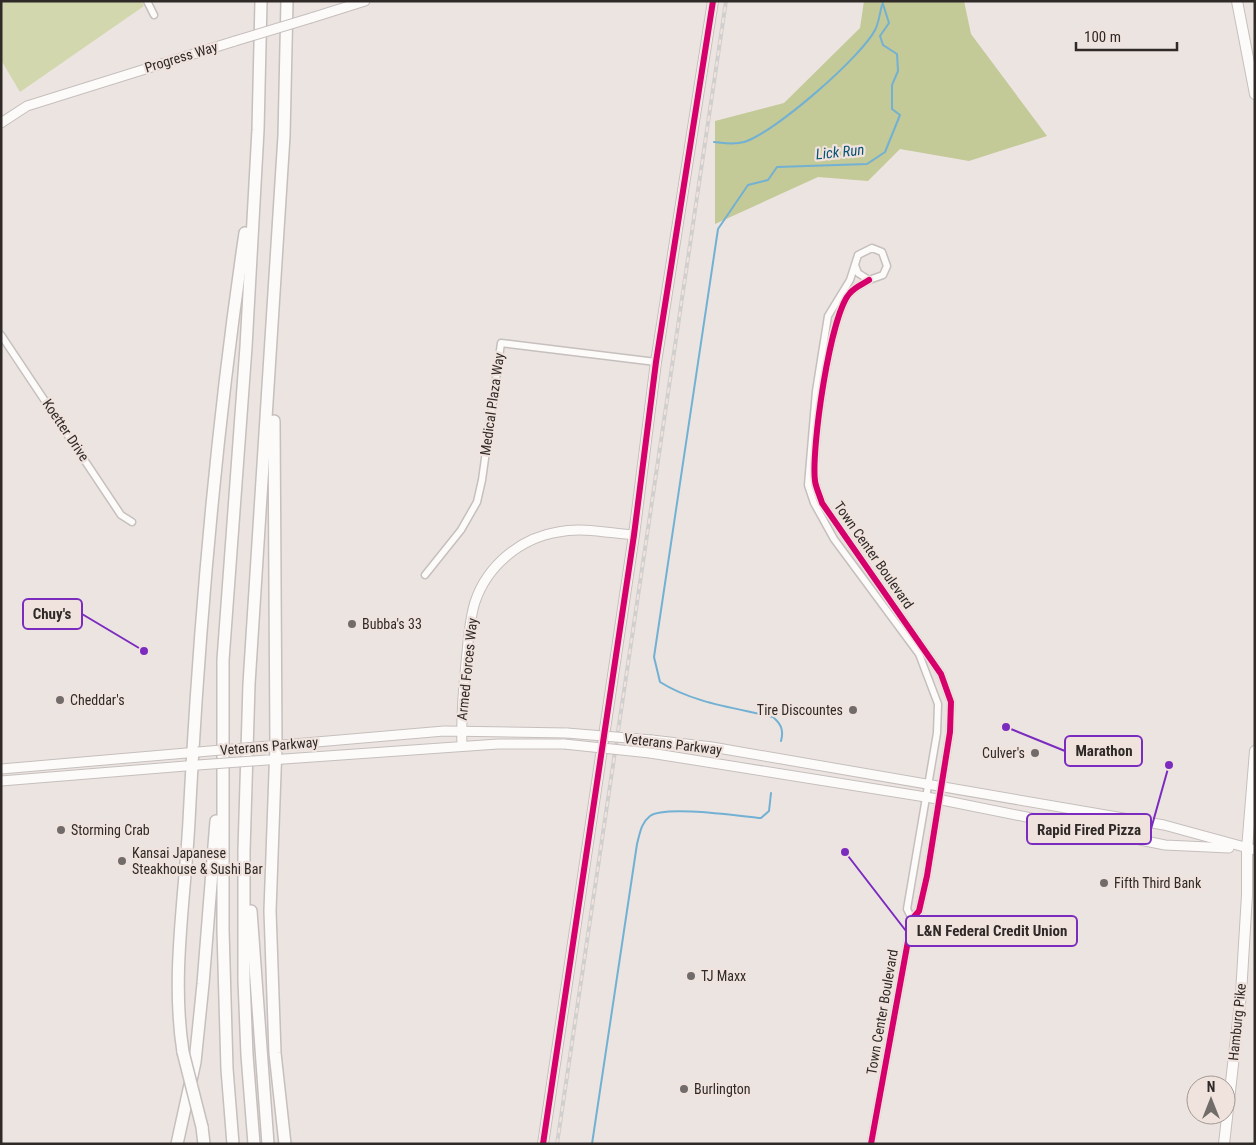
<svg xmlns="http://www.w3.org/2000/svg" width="1256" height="1145" viewBox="0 0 1256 1145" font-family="'Roboto Condensed',sans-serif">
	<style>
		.green { fill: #d3d7ad }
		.forest { fill: #c3c997 }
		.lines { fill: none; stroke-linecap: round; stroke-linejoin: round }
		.stream { stroke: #72b1d3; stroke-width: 2 }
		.street-casing { stroke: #c5bfbd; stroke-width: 9 }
		.secondary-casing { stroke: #c5bfbd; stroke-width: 11 }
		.primary-casing { stroke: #c5bfbd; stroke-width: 12 }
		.highway-casing { stroke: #c5bfbd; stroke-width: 14 }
		.street { stroke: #fcfbfa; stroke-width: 6 }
		.secondary { stroke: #fcfbfa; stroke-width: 9 }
		.primary { stroke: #fcfbfa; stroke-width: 10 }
		.highway { stroke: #fcfbfa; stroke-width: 11 }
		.rail-casing { stroke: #d1cfce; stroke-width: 4 }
		.rail { stroke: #f0e3dd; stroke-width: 2; stroke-dasharray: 5.5; stroke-linecap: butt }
		.secondary-bridge-casing { stroke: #c5bfbd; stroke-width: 11; stroke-linecap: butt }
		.highway-bridge-casing { stroke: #c5bfbd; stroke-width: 14; stroke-linecap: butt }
		.secondary-bridge { stroke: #fcfbfa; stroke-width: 9 }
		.highway-bridge { stroke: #fcfbfa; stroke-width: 11 }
		.cycleway-casing { stroke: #f0e3dd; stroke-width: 9 }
		.cycleway { stroke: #d6006c; stroke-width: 6 }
		.poi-dot { fill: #716b69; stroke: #f0e3dd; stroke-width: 2 }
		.labels { text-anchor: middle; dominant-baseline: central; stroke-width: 4.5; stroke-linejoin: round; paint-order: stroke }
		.street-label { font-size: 14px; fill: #2f2a28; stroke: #f0e3dd }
		.poi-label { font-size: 14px; fill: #2f2a28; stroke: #f0e3dd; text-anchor: start }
		.water-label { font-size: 15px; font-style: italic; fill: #085375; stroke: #f0e3dd }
		.leader { fill: none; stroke: #7b2cbf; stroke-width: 2 }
		.callout-dot { fill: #7b2cbf; stroke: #f0e3dd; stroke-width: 2 }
		.callout { fill: #f0e3dd; stroke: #7b2cbf; stroke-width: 2 }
		.callout-label { font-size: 15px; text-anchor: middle; font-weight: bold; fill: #2f2a28 }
	</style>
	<rect width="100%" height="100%" fill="#ece4e1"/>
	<!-- green -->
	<polygon class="green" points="1,1 141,1 144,6 20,92 1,60"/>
	<!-- forest -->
	<polygon class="forest" points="864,1 964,1 971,34 1047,136 969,161 900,149 868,181 818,177 715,224 715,121 784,103 860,28"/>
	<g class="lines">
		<!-- stream -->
		<g class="stream">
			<path d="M 714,142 C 724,143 734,145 744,142 C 773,134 864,55 876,28 C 879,21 880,12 882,5"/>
			<path d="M 781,741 C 784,730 781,724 773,717 C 736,708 693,703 660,682 L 654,657 L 718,229 L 748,185 L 768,180 L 777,167 L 867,164 L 885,152 L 900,115 L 892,109 L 892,85 L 898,71 L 897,54 L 883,45 L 880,36 L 889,23 L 882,1"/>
			<path d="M 592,1144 L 637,844 C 640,833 641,823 650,816 C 665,805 739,816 761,818 L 769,811 L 771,793"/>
		</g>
		<!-- street casing -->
		<g class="street-casing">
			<g id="street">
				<polyline points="147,1 154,15"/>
				<polyline points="855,265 858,273 869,280 883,275 887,266 882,252 872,248 858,255 850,280 828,316 816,391 808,485 814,503 834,539 919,654 938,704 937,733 907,909 912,919"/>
				<path d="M 869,280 C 863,284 855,287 850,293 C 830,314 811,450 815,481 C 816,488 820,496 822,503 L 941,674 L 951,702 L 950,732 L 927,876 L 919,911 L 912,919 L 871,1144"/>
				<polyline points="1,335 121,515 132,522"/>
				<polyline points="425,575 461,530 477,502 482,480 501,343 656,362"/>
			</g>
		</g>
		<!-- secondary casing -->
		<g class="secondary-casing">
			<g id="secondary">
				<polyline points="311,18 365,1"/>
				<polyline points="1,123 27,106 235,41"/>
				<polyline points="652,740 712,747 1164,825 1255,850"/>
				<polyline points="270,746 444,731 567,733"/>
				<path d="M 462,746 C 461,718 463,691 466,663 C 468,643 469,621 475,602 C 487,566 520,538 558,532 C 582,527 609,533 634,535"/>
				<polyline points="650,753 932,798 1165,845 1229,848"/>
				<polyline points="270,760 498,744 564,744"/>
				<polyline points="1,769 198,752"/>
				<polyline points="1,781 198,765"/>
			</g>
		</g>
		<!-- primary casing -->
		<g class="primary-casing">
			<g id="primary">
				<polyline points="1237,1 1255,94"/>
				<polyline points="543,1144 634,535 656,362 713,1"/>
				<polyline points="1224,1144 1241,994 1247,895 1247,849 1255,751"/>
			</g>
		</g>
		<!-- highway casing -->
		<g class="highway-casing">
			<g id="highway">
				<polyline points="274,421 276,745 270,911 275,1053 285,1144"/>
				<polyline points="251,911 268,1144"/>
				<path d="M 183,1052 C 171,976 185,898 189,821 C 199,625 216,428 245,233"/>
				<polyline points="202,1127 204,1144"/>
				<polyline points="177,1144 195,1062 203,984 216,821"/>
				<polyline points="233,1144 227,1069 223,930 223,660 246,347 258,130 261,1"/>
				<polyline points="254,1144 247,1055 244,980 244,851 249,684 284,136 287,1"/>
			</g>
		</g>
		<!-- street -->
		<use href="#street" class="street"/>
		<!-- secondary -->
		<use href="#secondary" class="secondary"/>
		<!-- primary -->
		<use href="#primary" class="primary"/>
		<!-- highway -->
		<use href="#highway" class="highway"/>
		<!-- rail casing -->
		<g class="rail-casing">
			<polyline id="rail" points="557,1144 726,1"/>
		</g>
		<!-- rail -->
		<use href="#rail" class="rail"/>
		<!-- secondary-bridge casing -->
		<g class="secondary-bridge-casing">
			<g id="secondary-bridge">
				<polyline points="235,41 311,18"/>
				<polyline points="567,733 652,740"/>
				<polyline points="564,744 650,753"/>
				<polyline points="198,752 268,746"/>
				<polyline points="198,765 267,760"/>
			</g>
		</g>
		<!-- highway-bridge casing -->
		<g class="highway-bridge-casing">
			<polyline id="highway-bridge" points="183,1052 202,1127"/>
		</g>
		<!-- secondary-bridge -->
		<use href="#secondary-bridge" class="secondary-bridge"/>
		<!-- highway-bridge -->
		<use href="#highway-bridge" class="highway-bridge"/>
		<!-- cycleway casing -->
		<g class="cycleway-casing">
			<g id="cycleway">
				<path d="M 869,280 C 863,284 855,287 850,293 C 830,314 811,450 815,481 C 816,488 820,496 822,503 L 941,674 L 951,702 L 950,732 L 927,876 L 919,911 L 912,919 L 871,1144"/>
				<polyline points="543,1144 634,535 656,362 713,1"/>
			</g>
		</g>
		<!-- cycleway -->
		<use href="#cycleway" class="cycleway"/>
	</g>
	<!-- markers -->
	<g class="poi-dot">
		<circle cx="352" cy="624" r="5"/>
		<circle cx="60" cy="700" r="5"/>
		<circle cx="853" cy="710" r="5"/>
		<circle cx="1035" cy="753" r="5"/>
		<circle cx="61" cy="830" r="5"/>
		<circle cx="122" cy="861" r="5"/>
		<circle cx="1104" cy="883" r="5"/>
		<circle cx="691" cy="976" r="5"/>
		<circle cx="684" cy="1089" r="5"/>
	</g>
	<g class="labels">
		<!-- street labels -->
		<g class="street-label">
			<text transform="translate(181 57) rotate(-17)">Progress Way</text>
			<text transform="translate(492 404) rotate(-82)">Medical Plaza Way</text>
			<text transform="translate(66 430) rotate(56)">Koetter Drive</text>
			<text transform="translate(874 555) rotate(55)">Town Center Boulevard</text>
			<text transform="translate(467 669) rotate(-84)">Armed Forces Way</text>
			<text transform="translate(673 744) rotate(7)">Veterans Parkway</text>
			<text transform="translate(269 746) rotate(-5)">Veterans Parkway</text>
			<text transform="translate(882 1012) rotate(-80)">Town Center Boulevard</text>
			<text transform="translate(1237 1022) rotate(-84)">Hamburg Pike</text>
		</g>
		<!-- poi labels -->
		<g class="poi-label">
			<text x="362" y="624">Bubba's 33</text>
			<text x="70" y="700">Cheddar's</text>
			<text x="843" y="710" text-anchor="end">Tire Discountes</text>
			<text x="1025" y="753" text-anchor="end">Culver's</text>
			<text x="71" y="830">Storming Crab</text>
			<text x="132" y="853">Kansai Japanese<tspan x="132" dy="16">Steakhouse &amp; Sushi Bar</tspan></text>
			<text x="1114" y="883">Fifth Third Bank</text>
			<text x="701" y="976">TJ Maxx</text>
			<text x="694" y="1089">Burlington</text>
		</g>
		<!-- water labels -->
		<g class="water-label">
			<text transform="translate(840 152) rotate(-6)">Lick Run</text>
		</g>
	</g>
	<!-- callouts -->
	<path class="leader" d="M144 651L82 614M1006 727L1065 751M1169 765L1151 829M845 852L906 931"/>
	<g class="callout-dot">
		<circle cx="144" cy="651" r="5"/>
		<circle cx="1006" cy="727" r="5"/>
		<circle cx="1169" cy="765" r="5"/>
		<circle cx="845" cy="852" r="5"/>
	</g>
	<g class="callout">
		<rect x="23" y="599" width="59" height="30" rx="5"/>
		<rect x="1065" y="736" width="77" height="30" rx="5"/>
		<rect x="1027" y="814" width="124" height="30" rx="5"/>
		<rect x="906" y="916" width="171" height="30" rx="5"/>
	</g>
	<g class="callout-label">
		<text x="52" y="619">Chuy's</text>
		<text x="1104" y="756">Marathon</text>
		<text x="1089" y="835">Rapid Fired Pizza</text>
		<text x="992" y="936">L&amp;N Federal Credit Union</text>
	</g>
	<!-- border -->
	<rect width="1256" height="1145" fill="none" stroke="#2f2a28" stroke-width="5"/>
	<!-- north arrow -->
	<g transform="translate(1211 1100)"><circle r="24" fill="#f0e3dd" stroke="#a39995"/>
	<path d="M0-4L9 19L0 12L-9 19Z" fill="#716b69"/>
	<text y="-8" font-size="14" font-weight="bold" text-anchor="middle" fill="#2f2a28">N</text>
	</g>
	<!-- scale -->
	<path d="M1076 42v8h101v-8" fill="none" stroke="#2f2a28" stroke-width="2.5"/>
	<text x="1084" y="42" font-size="15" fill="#2f2a28" stroke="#f0e3dd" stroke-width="4" paint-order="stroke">100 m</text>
</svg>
